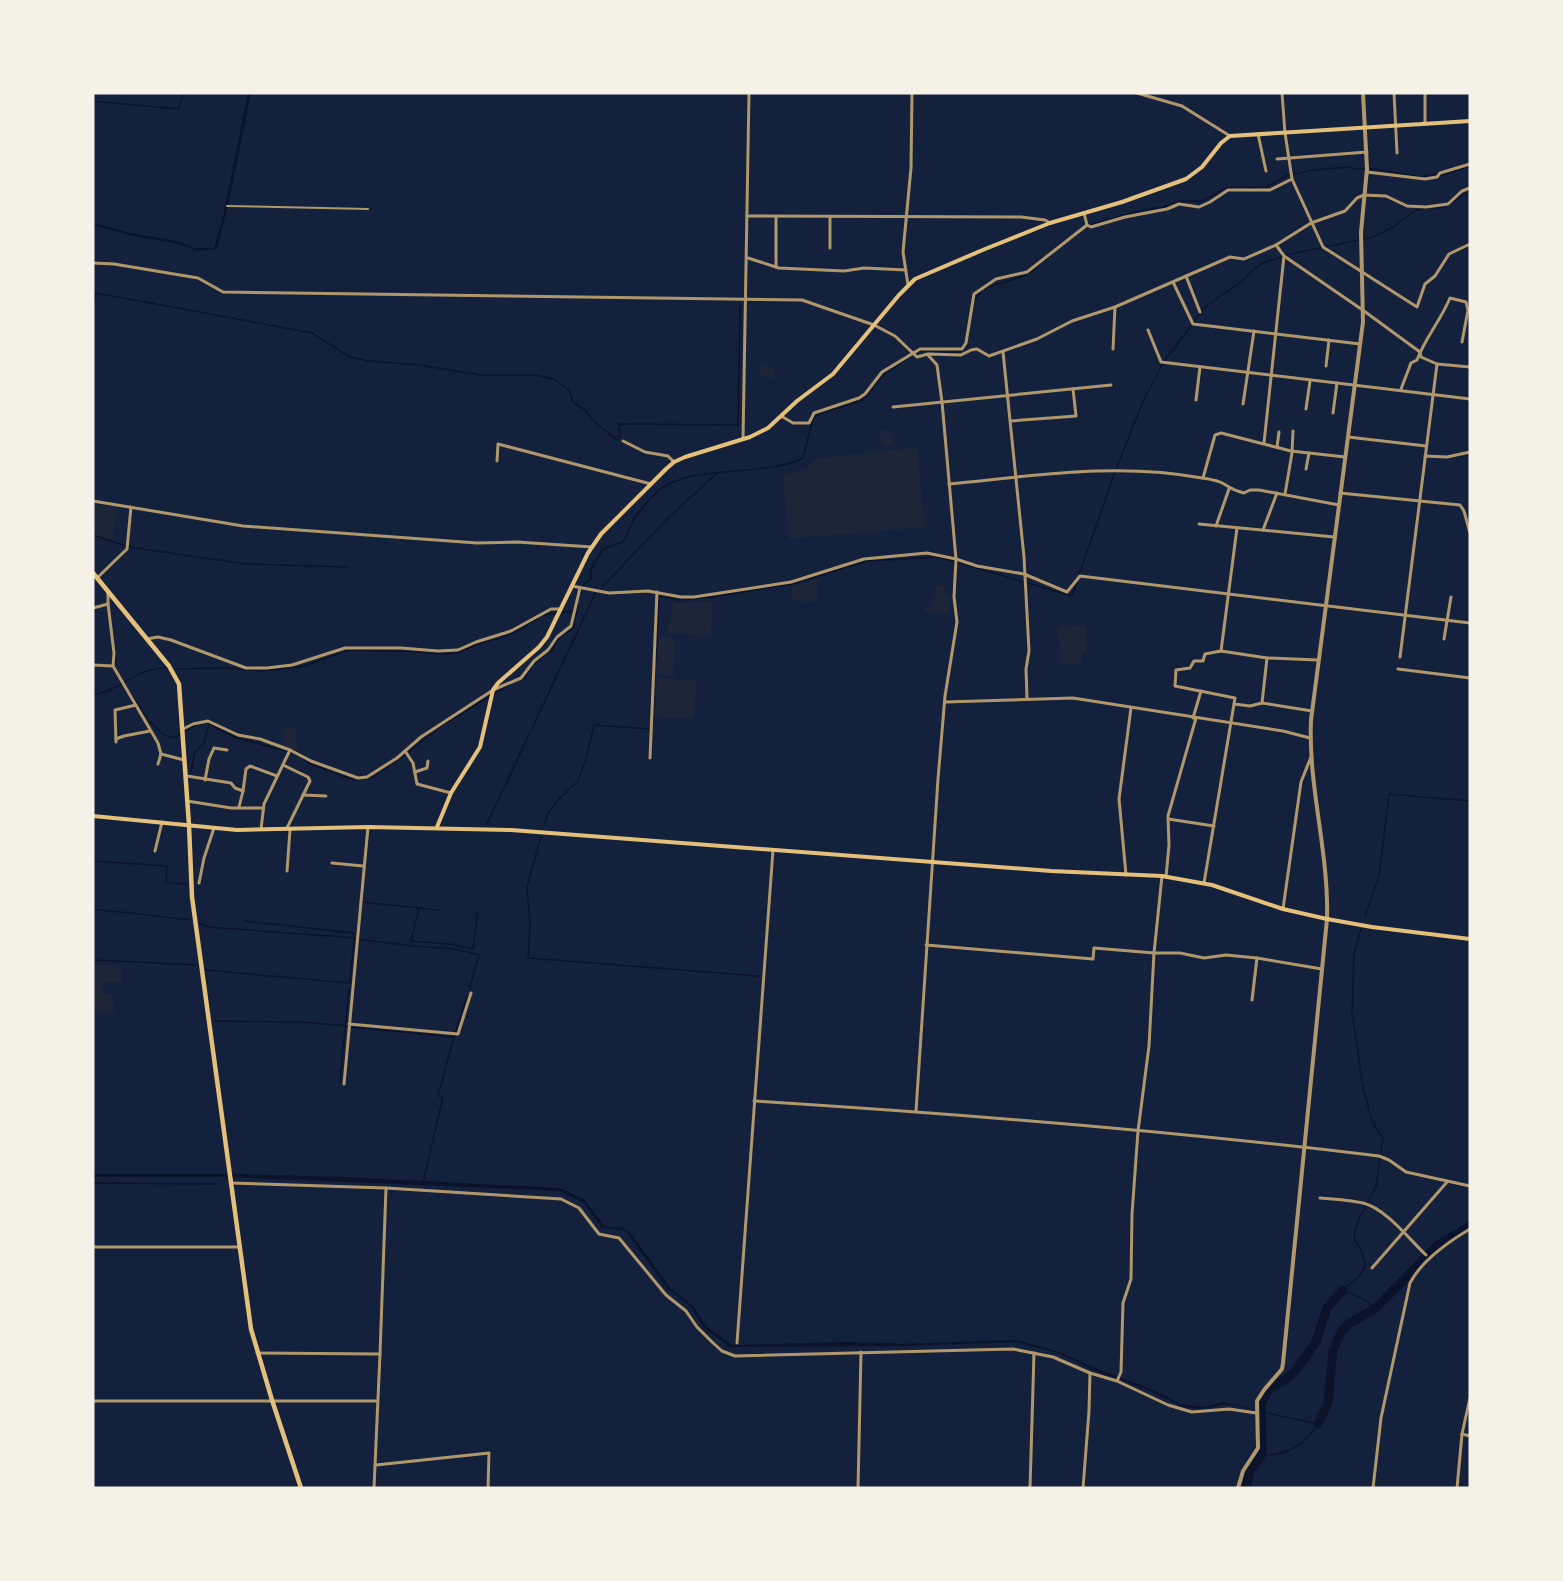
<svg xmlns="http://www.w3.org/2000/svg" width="1563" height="1581" viewBox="0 0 1563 1581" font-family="Figtree,sans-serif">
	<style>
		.green { fill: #1d2539 }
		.water { fill: #0b132b }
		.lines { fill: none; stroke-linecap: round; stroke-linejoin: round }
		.stream { stroke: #0b132b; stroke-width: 1.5 }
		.river { stroke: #0b132b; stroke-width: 9 }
		.pedestrian { stroke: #b1986c; stroke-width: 2 }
		.minor { stroke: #b1986c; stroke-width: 3 }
		.tertiary { stroke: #b1986c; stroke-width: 4 }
		.secondary { stroke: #e5c07b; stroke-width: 4 }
		.trunk { stroke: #e5c07b; stroke-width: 4.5 }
	</style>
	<rect width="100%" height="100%" fill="#14213d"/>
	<!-- green -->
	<g class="green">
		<polygon points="759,363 775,368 772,379 760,376"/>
		<polygon points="892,430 894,444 882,445 880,431"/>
		<polygon points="917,447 925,527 789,539 783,474 805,470 815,459"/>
		<polygon points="93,504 118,508 112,541 93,534"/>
		<polygon points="819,578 817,602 792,601 792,586"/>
		<polygon points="945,585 945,594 950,595 949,613 923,612 924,608 932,607 931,599 935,597 936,586"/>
		<polygon points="712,602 711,636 667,633 673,603"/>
		<polygon points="1085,625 1087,652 1082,653 1082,663 1061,664 1058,628"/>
		<polygon points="659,637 675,639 674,676 657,674"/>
		<polygon points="657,678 696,681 694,718 655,717"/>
		<polygon points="296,727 297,751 283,746 284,728"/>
		<polygon points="93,964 122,965 122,982 102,982 102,994 113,995 114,1013 93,1013"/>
	</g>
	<!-- water -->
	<g class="water">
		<polygon points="248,93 251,93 228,205 217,249 197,251 175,243 133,236 93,225 93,223 130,233 177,241 195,248 214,248 222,221"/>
		<polygon points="93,1174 239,1174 346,1177 559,1188 584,1199 605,1227 623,1228 630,1232 671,1289 694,1307 706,1326 732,1345 844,1342 896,1343 897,1344 1018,1340 1062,1353 1097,1369 1151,1389 1181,1404 1204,1407 1223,1402 1254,1409 1254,1410 1228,1404 1201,1409 1183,1407 1150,1391 1091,1369 1058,1353 1017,1342 900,1346 730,1347 704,1328 690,1306 667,1288 627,1233 623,1230 602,1228 584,1203 561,1191 226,1177 93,1177"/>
	</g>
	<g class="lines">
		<!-- stream -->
		<g class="stream">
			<polyline points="93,101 178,109 184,93"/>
			<polyline points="1452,202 1470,191"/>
			<polyline points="1432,208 1442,208 1448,205"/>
			<polyline points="1089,225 1143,210 1164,207 1179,201 1202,201 1226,188 1266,187 1288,175 1314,170 1348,167 1354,169 1376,169 1420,177 1436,174 1442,175 1470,166"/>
			<polyline points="1286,255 1373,237 1393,227 1416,210 1428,208"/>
			<polyline points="986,288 1027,275 1052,254"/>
			<polyline points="974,301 982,290"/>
			<polyline points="93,305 96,293 302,331 312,333 350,357 368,361 419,365 480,375 535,375 554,379 569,390 573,402 584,409 597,424 617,440 620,435 619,424 738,425 740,305"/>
			<polyline points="919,351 930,350"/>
			<path d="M 934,351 C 954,354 968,356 969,332"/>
			<polyline points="93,535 129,547 246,564 349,567"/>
			<polyline points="1079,575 1113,477 1143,401 1163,363 1205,307 1241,282 1255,268 1263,263 1282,257"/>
			<polyline points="602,587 669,517 717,473"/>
			<path d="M 580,594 L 583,585 L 591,579 L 590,571 L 603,549 L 623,542 C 627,535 629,528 633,521 C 637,513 647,503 653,496 C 684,461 762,479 803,458 L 812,422 L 816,415 L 863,400 L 882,376 L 908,358"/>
			<polyline points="542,615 573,611"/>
			<polyline points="656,659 659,596 679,600 712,597 792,584 867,561 939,557 1072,596 1077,582"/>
			<polyline points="535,663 552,650 558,639 573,628 578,605"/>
			<polyline points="115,668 115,651"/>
			<polyline points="177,669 229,668 262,671 301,667 349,650 403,651 441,654 457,653 481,643 501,638 521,629 538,618"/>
			<polyline points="523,679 525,678 532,666"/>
			<path d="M 130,692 C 139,706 156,736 173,738 L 180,735"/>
			<path d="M 93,694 C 120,692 138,666 167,668"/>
			<polyline points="185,731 196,725 207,723 237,738 293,753"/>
			<polyline points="303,758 308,763 353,780 373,777 402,757 441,726 510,684"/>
			<polyline points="191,772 195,752 204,743 209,725"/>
			<polyline points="487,824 596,592"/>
			<polyline points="545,824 548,813 560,798 578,781 586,759 594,725 651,729"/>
			<polyline points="541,836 527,887 530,925 528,958 759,976"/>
			<polyline points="93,861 167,866 166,882 186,884"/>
			<polyline points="362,902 419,908 411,941 450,944 473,949 478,912"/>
			<polyline points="420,908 438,910"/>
			<polyline points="93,909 192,920"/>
			<polyline points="1365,916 1379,876 1389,794 1470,801"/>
			<polyline points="245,921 354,933 354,935"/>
			<polyline points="198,923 208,927 356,938"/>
			<polyline points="1361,929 1354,953 1352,1012 1363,1087 1372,1121 1383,1139 1376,1187 1359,1219 1355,1231 1354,1239 1361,1250 1366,1265 1359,1277 1343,1290 1362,1298 1376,1308"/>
			<polyline points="358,939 423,947 450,948 479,955 469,990"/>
			<polyline points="93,960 196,965"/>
			<polyline points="205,970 350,983 354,939"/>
			<polyline points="214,1021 302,1022 348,1026"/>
			<polyline points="351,1027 452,1037"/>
			<polyline points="340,1083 349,987"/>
			<polyline points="93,1183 215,1184"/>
			<polyline points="423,1183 443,1097 438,1096 454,1037 467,996"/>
			<path d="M 1262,1454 C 1269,1456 1275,1454 1281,1453 C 1299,1448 1308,1439 1318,1424 L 1267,1413"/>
		</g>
		<!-- river -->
		<g class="river">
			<polyline points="1318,1424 1328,1403 1333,1350 1342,1330 1350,1323 1376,1308 1438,1245 1470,1226"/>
			<polyline points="1246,1488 1250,1471 1262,1454 1261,1403 1269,1390 1294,1373 1316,1342 1327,1308 1343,1290"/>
		</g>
		<!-- pedestrian -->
		<polyline class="pedestrian" points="227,206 368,209"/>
		<!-- minor -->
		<g class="minor">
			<polyline points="1137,93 1182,106 1230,136"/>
			<polyline points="1282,93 1285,133 1292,179 1323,247 1417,307 1425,284 1435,276 1449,254 1470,244"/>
			<polyline points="1394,93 1397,153"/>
			<polyline points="1425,93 1425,124"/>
			<polyline points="1258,134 1266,171"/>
			<polyline points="1277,159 1367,152"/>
			<polyline points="1367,172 1425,179 1437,177 1440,173 1470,164"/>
			<polyline points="747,216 1021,217 1045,220 1050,223"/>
			<polyline points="776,216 776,267"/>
			<polyline points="1087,225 1091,227 1125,217 1167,209 1179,204 1199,207 1210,202 1228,190 1270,190 1292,179"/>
			<polyline points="1276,245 1284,256 1364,311 1420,352 1421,357 1437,364 1470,367"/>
			<polyline points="830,248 830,216"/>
			<polyline points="748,258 779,268 844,271 864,268 906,270"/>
			<polyline points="93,263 114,264 198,278 223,292 802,300 874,325 895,336 917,357 928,354 961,355 971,350 977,349 989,356 1037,339 1072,321 1115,307 1230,257 1244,259 1276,245 1311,223 1345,211 1357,198 1364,195 1386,196 1407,206 1426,207 1448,204 1462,191 1470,188"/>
			<polyline points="1186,276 1200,312"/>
			<polyline points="1173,282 1193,324 1360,344"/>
			<polyline points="908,285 903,252 911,168 912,93"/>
			<polyline points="1148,330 1161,362 1470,399"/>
			<polyline points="1113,349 1115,307"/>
			<polyline points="1003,352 1024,557 1029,651 1026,669 1027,698"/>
			<polyline points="1326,366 1329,340"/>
			<path d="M 1401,389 L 1411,363 L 1417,360 C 1425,338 1441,320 1450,298 L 1466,302 L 1468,310 L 1462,342"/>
			<polyline points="1196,400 1200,367"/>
			<polyline points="1243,404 1254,331"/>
			<polyline points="893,407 1111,385"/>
			<polyline points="1306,409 1310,381"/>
			<polyline points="1333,413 1337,383"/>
			<polyline points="781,416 793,423 809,423 814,413 859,398 865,394 882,372 920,349 962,349 966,343 974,294 996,279 1027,272 1087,225 1084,213"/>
			<polyline points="1011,421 1076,416 1073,389"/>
			<polyline points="1348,437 1426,446"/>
			<polyline points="743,439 749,93"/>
			<polyline points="623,441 645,452 668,456 674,462"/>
			<polyline points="1264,443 1284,256"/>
			<polyline points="1277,447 1279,432"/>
			<polyline points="1425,456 1447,457 1470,452"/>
			<polyline points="497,461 498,444 651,484"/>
			<polyline points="1306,469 1309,453"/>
			<polyline points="1203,478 1215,435 1221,433 1291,451 1345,457"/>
			<path d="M 949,484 C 1033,476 1117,462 1202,478 C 1209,479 1218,480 1224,484 C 1233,489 1232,490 1244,493 L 1250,490 L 1259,490 L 1339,505"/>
			<polyline points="1340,493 1460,505 1464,511 1470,533"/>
			<polyline points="1285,494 1292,453 1293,431"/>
			<polyline points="93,501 243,526 477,543 517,542 592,547"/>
			<polyline points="1199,524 1334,537"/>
			<polyline points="1216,526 1229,489"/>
			<polyline points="1263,530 1277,493"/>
			<polyline points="97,578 127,549 131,507"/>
			<polyline points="572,586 609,593 648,591 681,597 694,597 791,582 864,559 927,553 956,559 977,566 1024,574 1067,592 1080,576 1470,623"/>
			<polyline points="108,604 114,653 113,666"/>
			<polyline points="93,608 108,604 108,592"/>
			<polyline points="147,639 158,637 171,640 246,668 267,668 292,665 345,648 401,648 438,651 458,650 476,642 511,631 551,609 560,609"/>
			<polyline points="1444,639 1451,597"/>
			<polyline points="1221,651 1267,658 1262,703 1250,706 1234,704"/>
			<polyline points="1400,657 1437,364"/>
			<polyline points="1267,658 1318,660"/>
			<polyline points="93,665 113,666 158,743 161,754 184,760"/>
			<polyline points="1398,669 1470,678"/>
			<polyline points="946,702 1073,698 1283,731 1310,738"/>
			<polyline points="1262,703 1312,711"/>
			<polyline points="1193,718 1201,691"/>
			<polyline points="183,729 193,724 208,721 238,735 260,739 290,750 311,761 358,778 367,777 397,758 421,737 493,690 521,678 534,661 548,650 557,637 571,626 580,588"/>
			<polyline points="116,739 124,736 150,731"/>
			<polyline points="116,742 115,710 136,705"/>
			<polyline points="405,751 413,763 417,784 451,793"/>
			<polyline points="650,758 657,592"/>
			<polyline points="158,764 161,754"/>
			<polyline points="283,765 308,777 310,781 287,828"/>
			<polyline points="415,772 427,768 428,761"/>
			<polyline points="187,776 231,783 235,788 243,791 246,769 250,766 277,776"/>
			<polyline points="205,780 209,759 214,748 227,750"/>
			<polyline points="303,795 326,796"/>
			<polyline points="187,801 231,808 262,808"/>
			<polyline points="239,807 243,791"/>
			<polyline points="1168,819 1214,826"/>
			<polyline points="261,829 264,804 290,750"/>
			<polyline points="155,851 162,822"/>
			<polyline points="332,863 363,866"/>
			<polyline points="287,871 290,830"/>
			<polyline points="1126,875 1119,799 1131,708"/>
			<polyline points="1166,877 1169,845 1168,816 1196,718"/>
			<polyline points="199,883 204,858 214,828"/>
			<polyline points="1204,883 1235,698 1175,686 1176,670 1190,668 1194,661 1203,661 1205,654 1221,651 1237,528"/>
			<polyline points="1283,909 1301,782 1311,757"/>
			<polyline points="926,945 1093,959 1094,948 1154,953 1180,953 1204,958 1226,955 1257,958 1322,969"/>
			<polyline points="1252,1000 1257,958"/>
			<polyline points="349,1024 458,1034 471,993"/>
			<polyline points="344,1084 368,827"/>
			<path d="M 754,1101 C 962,1114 1172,1131 1379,1156 L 1389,1160 L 1406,1172 L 1470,1186"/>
			<polyline points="916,1111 938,779 945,696 957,622 954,597 956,559 942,402 937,365 928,355"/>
			<polyline points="231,1183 386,1188 561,1199 579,1208 599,1234 619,1238 666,1295 686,1311 697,1327 712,1342 722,1351 735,1356 1013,1349 1053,1357 1090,1373 1117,1381 1168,1405 1192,1412 1229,1409 1256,1413"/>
			<path d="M 1320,1198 C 1334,1199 1350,1200 1363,1203 C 1385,1208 1410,1240 1426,1255"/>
			<polyline points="93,1247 240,1247"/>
			<polyline points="1372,1268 1447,1182"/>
			<polyline points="737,1343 773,850"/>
			<polyline points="257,1353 380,1354 386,1188"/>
			<polyline points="1117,1381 1121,1372 1123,1303 1131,1279 1132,1214 1138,1131 1149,1046 1154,953 1162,876"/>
			<polyline points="93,1401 377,1401"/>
			<polyline points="1462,1434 1470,1436"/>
			<polyline points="376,1465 489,1453 488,1488"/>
			<polyline points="374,1488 380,1354"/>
			<polyline points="858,1488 861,1352"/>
			<polyline points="1030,1488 1034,1353"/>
			<polyline points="1083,1488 1089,1411 1090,1373"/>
			<path d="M 1373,1488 L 1381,1418 L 1410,1283 C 1422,1260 1448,1242 1470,1229"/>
			<polyline points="1457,1488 1462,1434 1470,1398"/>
		</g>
		<!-- tertiary -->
		<path class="tertiary" d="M 1238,1488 L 1243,1471 L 1258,1448 L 1257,1401 L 1264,1390 L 1282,1369 L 1283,1363 L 1327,919 C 1329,852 1308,787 1311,720 L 1363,322 L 1361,232 L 1367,169 L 1363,93"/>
		<!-- secondary -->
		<g class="secondary">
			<polyline points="93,816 237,830 368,827 511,830 1051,871 1162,876 1212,885 1283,909 1327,919 1372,927 1470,939"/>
			<polyline points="437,827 451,793 480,747 493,690 498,683 539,647 547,637 588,553 601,534 666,469 674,462 685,457 750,437 768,428 797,401 833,374 899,295 915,279 985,249 1050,223 1122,202 1186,179 1202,167 1221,143 1230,136 1470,121"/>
		</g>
		<!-- trunk -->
		<polyline class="trunk" points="93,573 169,666 179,684 189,825 192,897 251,1329 272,1400 301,1488"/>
	</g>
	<!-- border -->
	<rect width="1563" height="1581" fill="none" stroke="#f6f1e7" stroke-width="189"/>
</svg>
